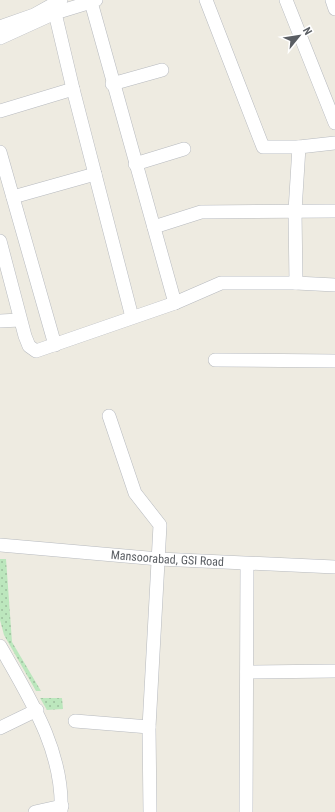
<svg xmlns="http://www.w3.org/2000/svg" width="335" height="812" viewBox="0 0 335 812" font-family="'Roboto Condensed',sans-serif">
	<style>
		.grass { fill: url(#grass-dots) }
		.lines { fill: none; stroke-linecap: round; stroke-linejoin: round }
		.minor-casing { stroke: #b7babf; stroke-width: 14 }
		.minor { stroke: #fff; stroke-width: 13 }
		.labels { text-anchor: middle; dominant-baseline: central; stroke-width: 3; stroke-linejoin: round; paint-order: stroke }
		.street-label { font-size: 12px; fill: #5a5e63; stroke: #fff }
	</style>
	<defs>
		<pattern id="grass-dots" width="8" height="8" patternUnits="userSpaceOnUse"><rect width="8" height="8" fill="#bce7bd"/><path d="M2 2h.1M6 6h.1" fill="none" stroke="#9cbe9d" stroke-width="1.8" stroke-linecap="round"/></pattern>
	</defs>
	<rect width="100%" height="100%" fill="#eeebe1"/>
	<!-- grass -->
	<g class="grass">
		<polygon points="0,559 6,559 12,642 41,691 36,691 4,635 0,620"/>
		<polygon points="40,698 62,698 63,709 47,710"/>
	</g>
	<g class="lines">
		<!-- minor casing -->
		<g class="minor-casing">
			<g id="minor">
				<polyline points="96,0 91,2 175,303"/>
				<polyline points="206,0 263,147 299,147"/>
				<polyline points="286,0 335,123"/>
				<polyline points="332,0 335,9"/>
				<polyline points="55,13 73,89 132,317"/>
				<polyline points="0,27 34,15 61,0"/>
				<polyline points="0,38 55,13 91,2"/>
				<polyline points="112,84 162,70"/>
				<polyline points="0,111 73,89"/>
				<polyline points="0,152 55,345"/>
				<polyline points="135,164 184,149"/>
				<polyline points="13,197 95,174"/>
				<polyline points="154,227 201,212 335,211"/>
				<polyline points="0,241 25,336 29,346 36,351 175,303 221,283 296,283 335,285"/>
				<polyline points="296,283 295,211 299,147 335,143"/>
				<polyline points="0,321 20,320"/>
				<polyline points="215,360 335,361"/>
				<polyline points="109,416 135,493 160,525 149,727 150,812"/>
				<path id="s1" d="M 0,545 L 159,559 L 335,567"/>
				<path d="M 0,646 C 29,697 64,751 61,812"/>
				<polyline points="247,672 335,671"/>
				<polyline points="75,721 149,727"/>
				<polyline points="0,728 37,710"/>
				<polyline points="35,812 62,806"/>
				<polyline points="246,812 247,564"/>
			</g>
		</g>
		<!-- minor -->
		<use href="#minor" class="minor"/>
	</g>
	<g class="labels">
		<!-- street labels -->
		<g class="street-label">
			<text stroke="none"><textPath href="#s1" startOffset="168">Mansoorabad, GSI Road</textPath></text>
		</g>
	</g>
	<!-- north arrow -->
	<g transform="translate(299 36) rotate(60)" stroke="#ffffff" stroke-width="3" paint-order="stroke">
	<path d="M0-3L7 15L0 10L-7 15Z" fill="#5a5e63"/>
	<text y="-6" font-size="11" font-weight="bold" text-anchor="middle" fill="#5a5e63">N</text>
	</g>
</svg>
